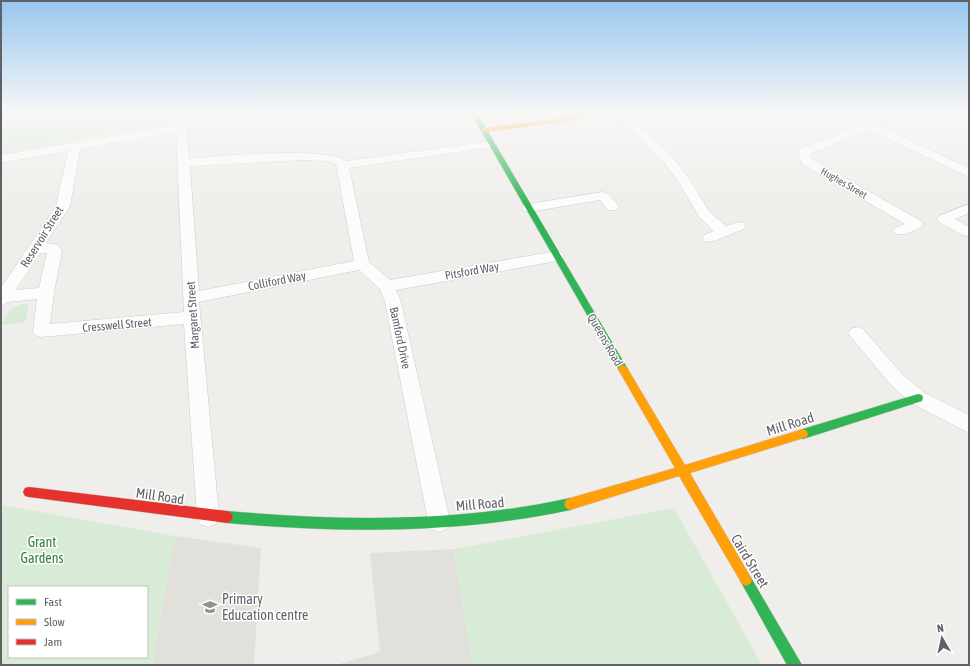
<svg xmlns="http://www.w3.org/2000/svg" width="970" height="666" viewBox="0 0 970 666" font-family="'Asap Condensed',sans-serif">
	<style>
		.education { fill: #e2e0da }
		.green { fill: #d8ebd6; fill-rule: evenodd }
		.lines { fill: none; stroke-linecap: round; stroke-linejoin: round }
		.street-casing { stroke: #cbcccc; stroke-width: 1 }
		.fast-casing { stroke: #cacacb; stroke-width: 1 }
		.slow-casing { stroke: #cacacb; stroke-width: 1 }
		.jam-casing { stroke: #cacacb; stroke-width: 1 }
		.street { fill: #fdfcfc; fill-rule: evenodd }
		.fast { fill: #30b455; fill-rule: evenodd }
		.slow { fill: #ff9f0a; fill-rule: evenodd }
		.jam { fill: #e5322d; fill-rule: evenodd }
		.labels { text-anchor: middle; dominant-baseline: central; stroke-width: 3; stroke-linejoin: round; paint-order: stroke }
		.far-street-label { font-size: 10px; fill: #5f6368; stroke: #fff }
		.street-label { font-size: 12px; fill: #5f6368; stroke: #fff }
		.near-street-label { font-size: 14px; fill: #5f6368; stroke: #fff }
		.near-park-label { font-size: 14px; fill: #348238; stroke: #fff }
		.near-poi-label { font-size: 14px; fill: #5f6368; stroke: #fff; text-anchor: start }
	</style>
	<rect width="100%" height="100%" fill="#efeeea"/>
	<!-- education -->
	<g class="education">
		<polygon points="175,536 261,548 254,665 152,665"/>
		<polygon points="454,549 473,665 336,665 380,652 370,553"/>
	</g>
	<!-- green -->
	<g class="green">
		<polygon points="1,113 146,113 146,127 1,153"/>
		<polygon points="21,304 29,305 25,322 1,325 10,310"/>
		<path d="M 1,505 L 175,536 L 152,665 L 1,665 ZM 9,587 L 147,587 L 147,657 L 9,657 Z"/>
		<polygon points="674,508 762,665 473,665 454,549"/>
	</g>
	<g class="lines">
		<!-- street casing -->
		<g class="street-casing">
			<g id="street">
				<path d="M 176,113 L 186,113 L 189,159 C 217,156 328,146 346,161 L 491,141 L 495,142 L 497,144 L 495,146 L 491,147 L 349,168 L 369,262 L 390,280 L 557,251 L 562,253 L 564,256 L 562,259 L 557,261 L 396,290 L 401,302 L 450,521 L 447,529 L 439,532 L 431,529 L 428,521 L 385,302 L 380,289 L 359,270 L 199,302 L 219,516 L 216,524 L 208,527 L 200,524 L 197,516 L 184,324 L 41,337 L 35,335 L 33,331 L 37,299 L 8,302 L 1,306 L 1,288 L 56,206 L 68,151 L 1,163 L 1,155 L 176,125 ZM 176,132 L 184,312 L 50,324 L 54,293 L 62,251 L 58,245 L 46,243 L 70,206 L 80,149 ZM 303,160 L 327,161 L 336,164 L 354,261 L 199,291 L 190,166 ZM 40,253 L 47,253 L 39,288 L 15,290 Z"/>
				<polygon points="614,113 626,113 672,156 692,183 709,211 726,226 739,222 744,223 746,226 744,229 714,241 709,242 704,241 702,238 704,235 714,231 699,217 680,184 664,162"/>
				<path d="M 837,113 L 851,113 L 969,168 L 969,177 L 869,130 L 810,154 L 812,159 L 921,221 L 923,224 C 918,231 903,236 895,234 L 893,231 L 895,228 L 905,224 L 802,164 L 798,152 L 800,149 L 860,126 Z"/>
				<polygon points="955,113 969,113 969,120 956,115"/>
				<path d="M 603,192 C 610,194 615,201 619,207 L 617,210 L 607,210 L 600,200 L 529,212 L 524,211 L 522,208 L 524,205 L 529,204 Z"/>
				<polygon points="969,204 969,213 955,219 969,227 969,236 962,235 939,222 937,219 939,216"/>
				<polygon points="857,327 863,329 902,374 925,393 969,415 969,433 911,403 890,384 851,337 848,333 851,329"/>
			</g>
		</g>
		<!-- fast casing -->
		<g class="fast-casing">
			<g id="fast">
				<polygon points="471,113 477,113 626,366 628,369 626,372 620,372"/>
				<polygon points="918,394 922,395 923,398 922,401 803,439 799,437 798,434 799,431 803,429"/>
				<path d="M 570,498 L 574,500 L 576,504 L 574,508 L 570,510 C 458,534 341,533 227,523 L 223,521 L 221,517 L 223,513 L 227,511 C 341,521 458,523 570,498 Z"/>
				<polygon points="746,574 750,576 802,665 787,665 742,584 740,580 742,576"/>
			</g>
		</g>
		<!-- slow casing -->
		<g class="slow-casing">
			<g id="slow">
				<polygon points="587,113 599,113 563,122 484,132 481,130 484,128 563,118"/>
				<polygon points="623,365 626,366 685,465 803,429 807,431 808,434 807,437 690,473 750,576 752,580 750,584 746,586 742,584 679,476 570,510 566,508 564,504 566,500 570,498 675,468 618,369 620,366"/>
			</g>
		</g>
		<!-- jam casing -->
		<g class="jam-casing">
			<polygon id="jam" points="29,487 227,511 231,513 233,517 231,521 227,523 29,497 25,496 23,492 25,488"/>
		</g>
		<!-- street -->
		<use href="#street" class="street"/>
		<!-- fast -->
		<use href="#fast" class="fast"/>
		<!-- slow -->
		<use href="#slow" class="slow"/>
		<!-- jam -->
		<use href="#jam" class="jam"/>
	</g>
	<!-- sky -->
	<linearGradient id="sky" x2="0" y2="1"><stop stop-color="#97c6ef"/><stop offset="0.55" stop-color="#f8f7f6"/><stop offset="1" stop-color="#f8f7f6" stop-opacity="0"/></linearGradient>
	<rect width="970" height="206" fill="url(#sky)"/>
	<!-- icons -->
	<defs>
		<g id="school-bare" transform="scale(1.2)"><path d="M0-5L7-2L0 1L-7-2ZM-4 1L0 2.5L4 1V4Q0 6-4 4Z" fill="#919496" stroke="#fff" stroke-width="2.5" paint-order="stroke"/></g>
	</defs>
	<g fill-rule="evenodd">
		<use href="#school-bare" x="210" y="607"/>
	</g>
	<g class="labels">
		<!-- far-street labels -->
		<g class="far-street-label">
			<text transform="translate(844 183) rotate(30)">Hughes Street</text>
		</g>
		<!-- street labels -->
		<g class="street-label">
			<text transform="translate(42 237) rotate(-58)">Reservoir Street</text>
			<text transform="translate(472 271) rotate(-10)">Pitsford Way</text>
			<text transform="translate(277 281) rotate(-11)">Colliford Way</text>
			<text transform="translate(193 315) rotate(-94)">Margaret Street</text>
			<text transform="translate(117 325) rotate(-5)">Cresswell Street</text>
			<text transform="translate(400 338) rotate(78)">Bamford Drive</text>
			<text transform="translate(605 340) rotate(60)">Queens Road</text>
		</g>
		<!-- near-street labels -->
		<g class="near-street-label">
			<text transform="translate(790 424) rotate(-17)">Mill Road</text>
			<text transform="translate(160 496) rotate(8)">Mill Road</text>
			<text transform="translate(480 504) rotate(-5)">Mill Road</text>
			<text transform="translate(750 561) rotate(59)">Caird Street</text>
		</g>
		<!-- near-park labels -->
		<g class="near-park-label">
			<text x="42" y="542">Grant<tspan x="42" dy="16">Gardens</tspan></text>
		</g>
		<!-- near-poi labels -->
		<g class="near-poi-label">
			<text x="222" y="599">Primary<tspan x="222" dy="16">Education centre</tspan></text>
		</g>
	</g>
	<!-- border -->
	<rect width="970" height="666" fill="none" stroke="#5f6368" stroke-width="4"/>
	<!-- legend -->
	<rect x="8" y="586" width="140" height="72" fill="#ffffff" stroke="#bfc1c3"/>
	<rect x="16" y="599" width="20" height="6" fill="#30b455" stroke="#bfc1c3"/>
	<text x="44" y="606" font-size="12" fill="#5f6368">Fast</text>
	<rect x="16" y="619" width="20" height="6" fill="#ff9f0a" stroke="#bfc1c3"/>
	<text x="44" y="626" font-size="12" fill="#5f6368">Slow</text>
	<rect x="16" y="639" width="20" height="6" fill="#e5322d" stroke="#bfc1c3"/>
	<text x="44" y="646" font-size="12" fill="#5f6368">Jam</text>
	<!-- north arrow -->
	<g transform="translate(942 638) rotate(351)" stroke="#ffffff" stroke-width="3" paint-order="stroke">
	<path d="M0-3L7 15L0 10L-7 15Z" fill="#5f6368"/>
	<text y="-6" font-size="11" font-weight="bold" text-anchor="middle" fill="#5f6368">N</text>
	</g>
</svg>
